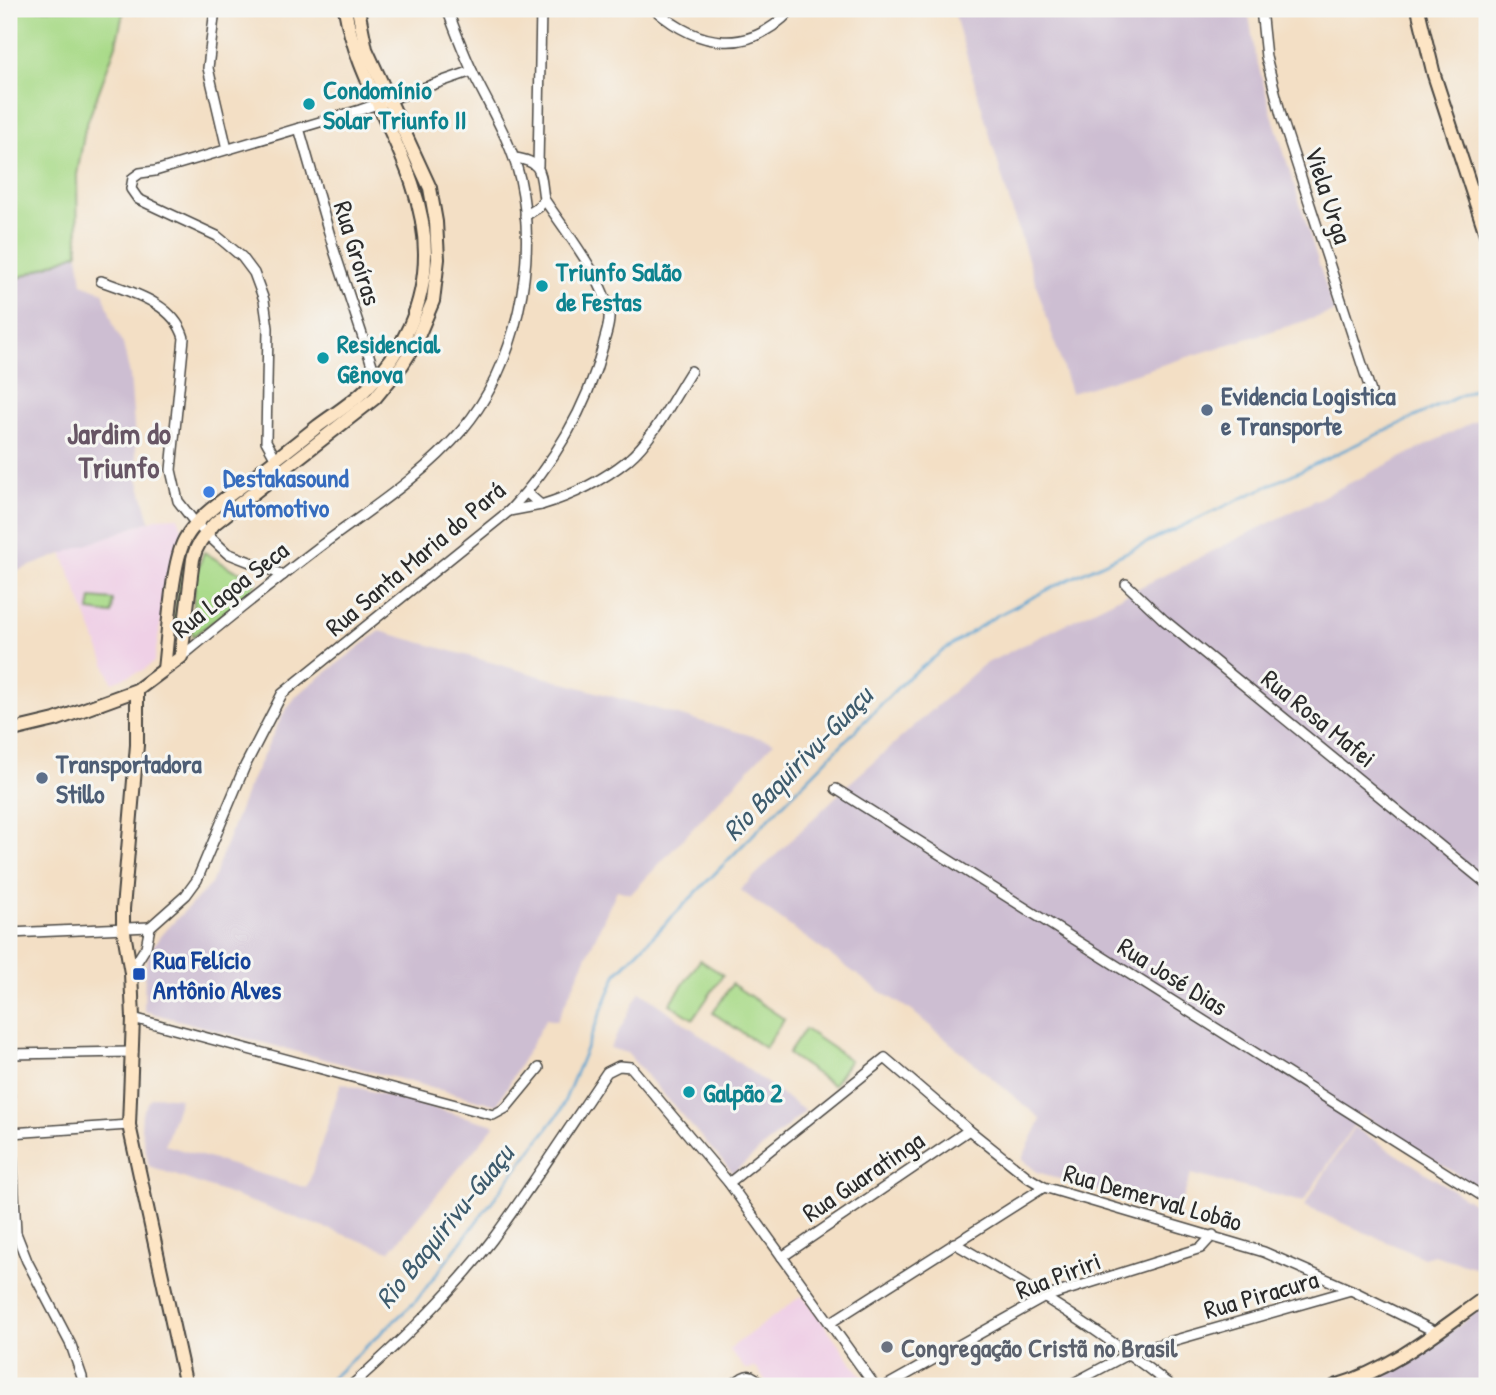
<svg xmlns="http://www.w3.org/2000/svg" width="1496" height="1395" viewBox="0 0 1496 1395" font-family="'Patrick Hand',sans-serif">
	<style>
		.built { fill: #efd0e6 }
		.industrial { fill: #cdbed2 }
		.green { fill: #a9da88; stroke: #6a825a; stroke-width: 2 }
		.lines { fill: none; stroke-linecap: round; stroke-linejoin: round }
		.stream { stroke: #59a2d0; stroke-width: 2.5 }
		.street-casing { stroke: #494642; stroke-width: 12 }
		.secondary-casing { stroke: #494642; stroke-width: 16 }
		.street { stroke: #fff; stroke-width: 9 }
		.secondary { stroke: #fde5c5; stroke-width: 12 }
		.culture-dot { fill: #0f9aa8; stroke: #f6f6f2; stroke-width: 2.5 }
		.service-dot { fill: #5c6f8a; stroke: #f6f6f2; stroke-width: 2.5 }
		.shop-dot { fill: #3f7fe0; stroke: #f6f6f2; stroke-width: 2.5 }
		.transit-dot { fill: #1a4fb4; stroke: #f6f6f2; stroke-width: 2.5 }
		.worship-dot { fill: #6b7280; stroke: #f6f6f2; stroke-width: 2.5 }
		.labels { text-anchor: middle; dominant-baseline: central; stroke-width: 6; stroke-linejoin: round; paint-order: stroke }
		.culture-label { font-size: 26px; font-weight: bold; fill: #0d838f; stroke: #f6f6f2; text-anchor: start }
		.street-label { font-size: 26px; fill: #2b2b2b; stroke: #f6f6f2 }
		.service-label { font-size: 26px; font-weight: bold; fill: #4e5e75; stroke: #f6f6f2; text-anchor: start }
		.shop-label { font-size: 26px; font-weight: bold; fill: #366cbe; stroke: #f6f6f2; text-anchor: start }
		.transit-label { font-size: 26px; font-weight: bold; fill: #164399; stroke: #f6f6f2; text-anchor: start }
		.worship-label { font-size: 26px; font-weight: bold; fill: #5b616d; stroke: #f6f6f2; text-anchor: start }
		.water-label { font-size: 28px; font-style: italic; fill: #3d5b6d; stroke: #f6f6f2 }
		.quarter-label { font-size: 30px; font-weight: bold; fill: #675665; stroke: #f6f6f2 }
	</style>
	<rect width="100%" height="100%" fill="#f6f6f2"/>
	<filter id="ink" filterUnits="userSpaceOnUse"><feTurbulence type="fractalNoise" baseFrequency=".0143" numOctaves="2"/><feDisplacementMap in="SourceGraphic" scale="14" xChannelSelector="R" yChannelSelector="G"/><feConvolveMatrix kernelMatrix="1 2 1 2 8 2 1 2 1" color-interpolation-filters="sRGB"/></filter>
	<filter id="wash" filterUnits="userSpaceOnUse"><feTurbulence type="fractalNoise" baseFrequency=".00686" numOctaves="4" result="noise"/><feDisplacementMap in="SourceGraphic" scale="28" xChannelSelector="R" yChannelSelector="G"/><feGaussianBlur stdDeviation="1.57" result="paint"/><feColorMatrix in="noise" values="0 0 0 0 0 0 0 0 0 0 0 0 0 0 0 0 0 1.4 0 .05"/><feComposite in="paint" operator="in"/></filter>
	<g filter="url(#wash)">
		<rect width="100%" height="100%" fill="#f3dfc5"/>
		<!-- built -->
		<g class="built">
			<polygon points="178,517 183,531 169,576 154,662 144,670 112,682 62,553 159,518"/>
			<polygon points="801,1296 808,1302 869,1386 770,1386 756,1368 745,1369 729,1349"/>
		</g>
		<!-- industrial -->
		<g class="industrial">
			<polygon points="953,9 1248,9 1255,54 1271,111 1334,312 1071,393 1006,191"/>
			<polygon points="78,253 82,284 103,292 114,326 123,344 130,375 138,478 150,521 9,574 9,282"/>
			<polygon points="1487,415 1487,1193 1361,1114 1303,1202 1191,1174 1178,1215 1037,1172 1022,1159 1041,1119 912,1011 881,992 740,890 851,782 983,665"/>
			<polygon points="380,631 774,742 631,894 617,890 557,1021 546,1019 497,1105 144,1011 145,968 151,949 161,935 211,884 247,789 283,714 297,695"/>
			<polygon points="640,991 805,1111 733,1173 627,1053 610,1048"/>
			<polygon points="341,1083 495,1125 390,1251 149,1166 141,1128 142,1113 151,1098 160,1096 180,1098 165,1145 307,1188"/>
			<polygon points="1354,1127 1487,1212 1487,1271 1434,1255 1424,1258 1304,1206"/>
			<polygon points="1487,1305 1487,1386 1355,1386 1387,1376"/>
		</g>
		<!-- green -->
		<g class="green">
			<polygon points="9,9 124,9 116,45 85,129 77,175 78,253 9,282"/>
			<path d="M 204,552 L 232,569 L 252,576 L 257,580 C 251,597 207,625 192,637 L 195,577 Z"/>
			<polygon points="183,556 189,558 179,632 172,632"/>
			<polygon points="91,598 113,600 112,614 89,611"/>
			<polygon points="700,960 723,975 693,1019 670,1004"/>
			<polygon points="732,984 784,1019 765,1048 713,1013"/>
			<polygon points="805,1029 850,1060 833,1085 788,1054"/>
		</g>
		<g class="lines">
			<!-- stream -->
			<polyline class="stream" points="323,1386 416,1301 560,1112 617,973 905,680 944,650 996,616 1061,583 1487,383"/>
		</g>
	</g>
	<g filter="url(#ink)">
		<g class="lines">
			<!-- street casing -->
			<g class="street-casing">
				<g id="street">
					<polyline points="215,9 208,68 227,149"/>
					<path d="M 654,9 C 699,48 749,56 792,9"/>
					<polyline points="1261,9 1266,57 1282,119 1371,392"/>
					<polyline points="299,128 334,250 377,380"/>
					<path d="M 514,158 C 544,161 540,174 544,199 L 539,207 L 525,216"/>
					<polyline points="538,166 541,9"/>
					<path d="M 101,281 C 131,292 174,303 184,338 L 171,470 L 178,501 L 196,524 L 227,553 L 283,575"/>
					<polyline points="276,459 266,441 268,328 264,300 254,273 242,257 217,236 138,199 131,189 133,178 140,173 155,171 360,110 472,71"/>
					<path d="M 541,505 C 571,496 603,480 628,460 C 653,439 673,399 691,371"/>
					<polyline points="509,511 541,505 527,493"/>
					<polyline points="1126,584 1164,620 1487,884"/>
					<path d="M 181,657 C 226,620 272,583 318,548 C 367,511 422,477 462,430 C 517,365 538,262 520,179 C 511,141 490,108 473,73 C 463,52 455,30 447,9"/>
					<polyline points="836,789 1487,1199"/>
					<polyline points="9,933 150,927"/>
					<path d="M 131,971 L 146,947 L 150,927 L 186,895 L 197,880 L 245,766 L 282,694 L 509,511 C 553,465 587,408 603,346 C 605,336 610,325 609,315 C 607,283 562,226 544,199"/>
					<polyline points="133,1018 493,1115 506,1108 539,1068"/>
					<polyline points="9,1054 133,1052"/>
					<polyline points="9,1092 16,1233 27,1261 71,1345 82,1377 83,1386"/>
					<polyline points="11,1133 129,1125"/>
					<polyline points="729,1183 885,1058 969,1130 1029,1178 1044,1187 1264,1252 1351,1290 1436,1332"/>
					<path d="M 954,1243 C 1030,1287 1103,1332 1171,1386"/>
					<polyline points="782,1257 969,1130"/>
					<polyline points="830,1323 1044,1187"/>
					<path d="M 351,1386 C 401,1341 451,1294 492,1240 C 532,1186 569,1128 607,1072 L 619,1066 L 631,1067 L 729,1183 L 875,1386"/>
					<path d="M 731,1386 C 746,1375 750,1369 762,1386"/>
					<polyline points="886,1386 1045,1297 1201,1248 1213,1235"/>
					<polyline points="1068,1386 1130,1353 1351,1290"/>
				</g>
			</g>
			<!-- secondary casing -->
			<g class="secondary-casing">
				<g id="secondary">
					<polyline points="1418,9 1434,75 1487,237"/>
					<path d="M 164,669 C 168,638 171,564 185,539 C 198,516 222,501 243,485 C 268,465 293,446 318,426 C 334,414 354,402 368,387 C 403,351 425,305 425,254 C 425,166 359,94 345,9"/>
					<polyline points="137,690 137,745 123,909 123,927 131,973 133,1018 129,1125 186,1386"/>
					<path d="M 9,731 L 55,720 L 137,690 L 181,657 L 193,559 C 196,544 205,535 215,523 L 375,398 L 402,365 L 414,346 L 433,301 L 438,259 L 436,222 L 430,188 L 366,49 L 358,9"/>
					<path d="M 1335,1386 C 1393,1369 1439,1330 1487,1296"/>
				</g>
			</g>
			<!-- street -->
			<use href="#street" class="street"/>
			<!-- secondary -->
			<use href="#secondary" class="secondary"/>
		</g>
	</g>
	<!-- markers -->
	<g class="culture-dot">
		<circle cx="309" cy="104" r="7"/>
		<circle cx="542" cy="286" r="7"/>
		<circle cx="323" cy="358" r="7"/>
		<circle cx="689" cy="1092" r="7"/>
	</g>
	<g class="service-dot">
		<circle cx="1207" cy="410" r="7"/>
		<circle cx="42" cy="778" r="7"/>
	</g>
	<circle class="shop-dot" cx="209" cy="492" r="7"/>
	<rect class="transit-dot" x="132" y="967" width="14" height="14" rx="3.5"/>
	<circle class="worship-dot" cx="887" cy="1347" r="7"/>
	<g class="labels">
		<!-- culture labels -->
		<g class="culture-label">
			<text x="323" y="89">Condomínio<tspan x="323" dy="30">Solar Triunfo II</tspan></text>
			<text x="556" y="271">Triunfo Salão<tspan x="556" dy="30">de Festas</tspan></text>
			<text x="337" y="343">Residencial<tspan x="337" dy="30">Gênova</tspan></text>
			<text x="703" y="1092">Galpão 2</text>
		</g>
		<!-- street labels -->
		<g class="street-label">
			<text transform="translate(1329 195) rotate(72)">Viela Urga</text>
			<text transform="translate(358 253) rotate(73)">Rua Groíras</text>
			<text transform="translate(415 558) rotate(-40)">Rua Santa Maria do Pará</text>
			<text transform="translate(230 589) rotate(-38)">Rua Lagoa Seca</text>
			<text transform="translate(1319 718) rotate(39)">Rua Rosa Mafei</text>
			<text transform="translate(1173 976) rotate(32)">Rua José Dias</text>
			<text transform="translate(863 1176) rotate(-34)">Rua Guaratinga</text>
			<text transform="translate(1153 1197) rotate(16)">Rua Demerval Lobão</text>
			<text transform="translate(1058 1275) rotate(-21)">Rua Piriri</text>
			<text transform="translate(1261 1294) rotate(-16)">Rua Piracura</text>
		</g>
		<!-- service labels -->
		<g class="service-label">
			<text x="1221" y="395">Evidencia Logistica<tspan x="1221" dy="30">e Transporte</tspan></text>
			<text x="56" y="763">Transportadora<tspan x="56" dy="30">Stillo</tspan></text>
		</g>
		<!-- shop labels -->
		<g class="shop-label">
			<text x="223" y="477">Destakasound<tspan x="223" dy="30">Automotivo</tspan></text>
		</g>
		<!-- transit labels -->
		<g class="transit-label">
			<text x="153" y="959">Rua Felício<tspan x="153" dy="30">Antônio Alves</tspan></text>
		</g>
		<!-- worship labels -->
		<g class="worship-label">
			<text x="901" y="1347">Congregação Cristã no Brasil</text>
		</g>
		<!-- water labels -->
		<g class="water-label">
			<text transform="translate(797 763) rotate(-46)">Rio Baquirivu-Guaçu</text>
			<text transform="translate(444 1226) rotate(-51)">Rio Baquirivu-Guaçu</text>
		</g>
		<!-- quarter labels -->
		<g class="quarter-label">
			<text x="119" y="433">Jardim do<tspan x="119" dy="34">Triunfo</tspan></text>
		</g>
	</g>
	<!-- margin -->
	<rect width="1496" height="1395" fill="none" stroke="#f6f6f2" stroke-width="35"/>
</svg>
